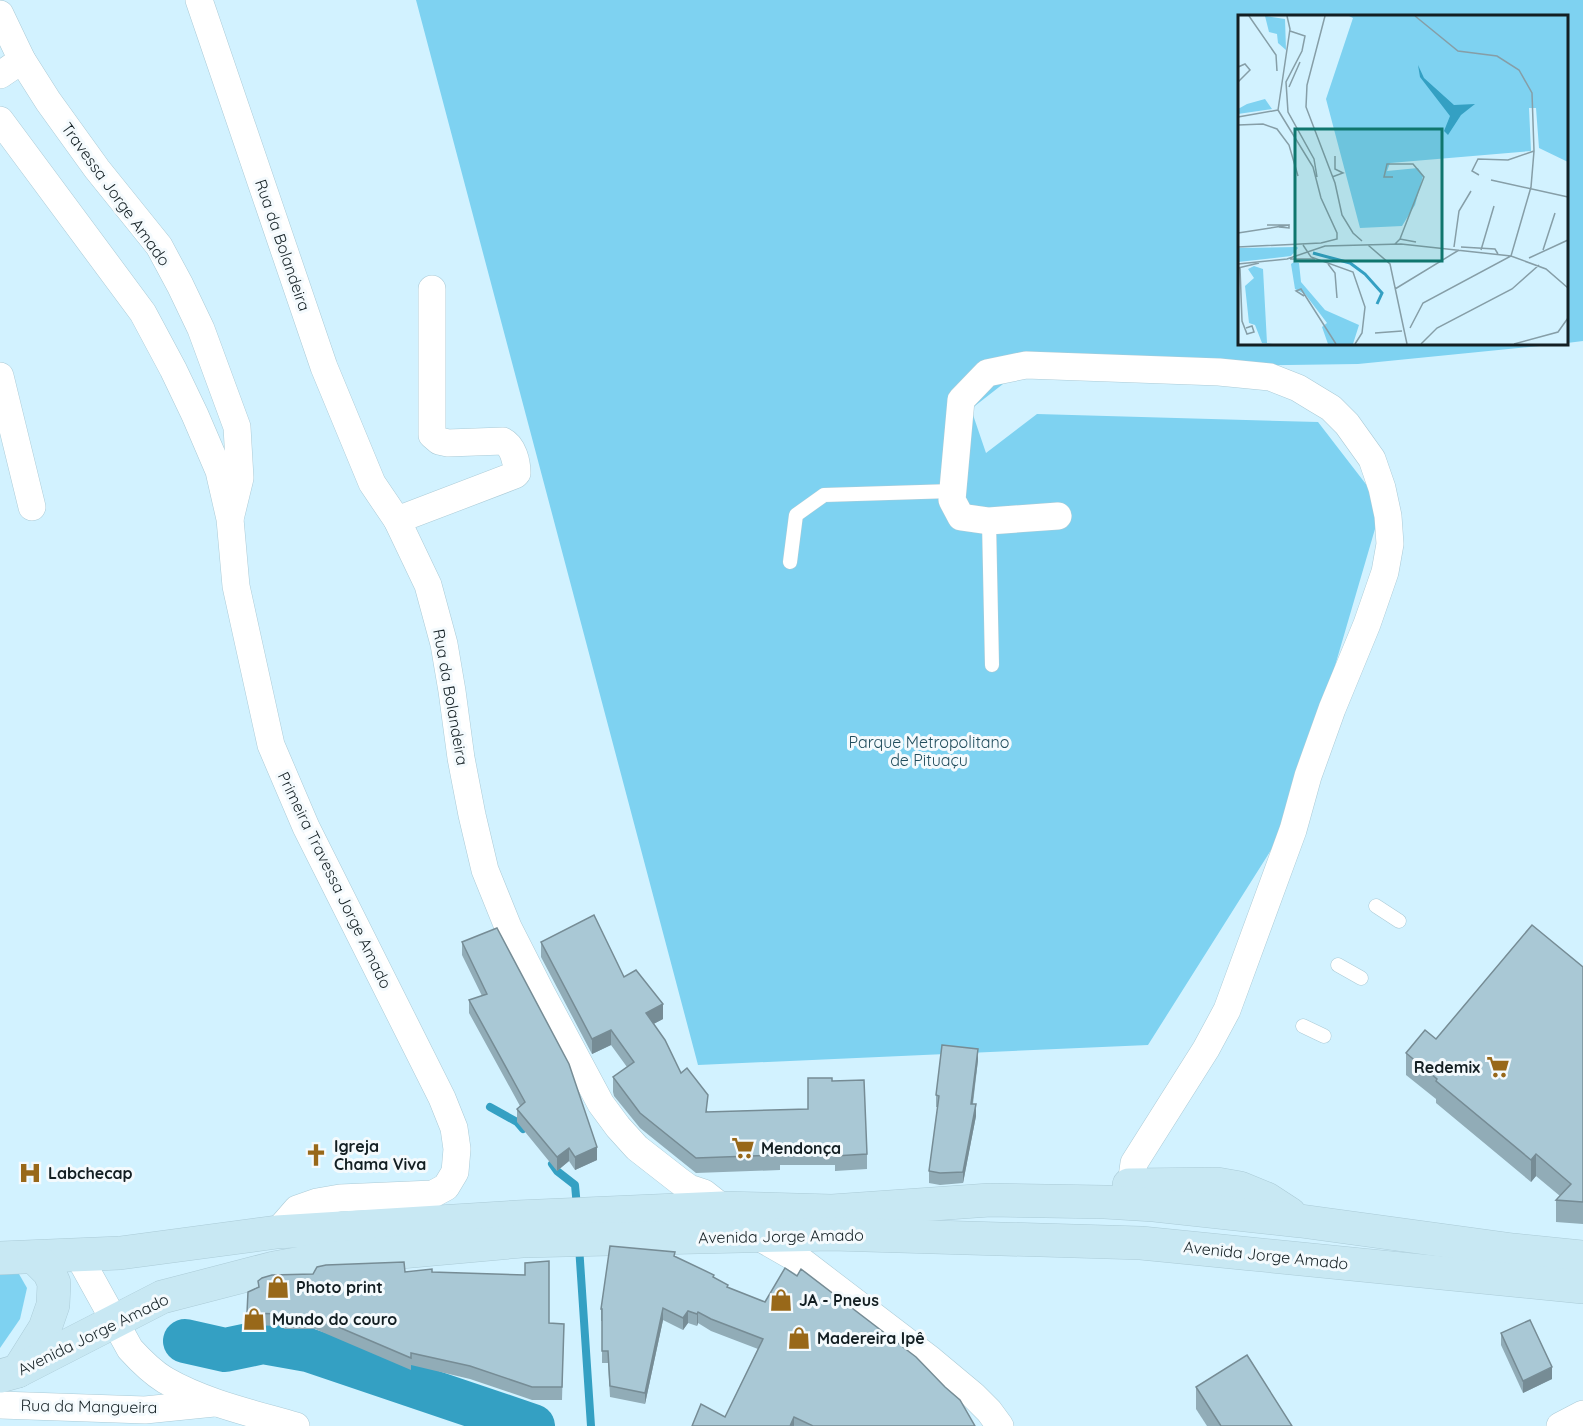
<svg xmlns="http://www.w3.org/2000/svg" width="1583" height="1426" viewBox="0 0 1583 1426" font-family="Quicksand,sans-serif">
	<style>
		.green { fill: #7ed2f1 }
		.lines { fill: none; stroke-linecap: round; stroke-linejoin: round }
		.stream { stroke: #34a0c3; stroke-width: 8 }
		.river { stroke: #34a0c3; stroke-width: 44 }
		.lane-casing { stroke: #abcbd7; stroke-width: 15 }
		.street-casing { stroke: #abcbd7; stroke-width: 28 }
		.secondary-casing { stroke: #abcbd7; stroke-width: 34 }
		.lane { stroke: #fff; stroke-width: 14 }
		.street { stroke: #fff; stroke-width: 27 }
		.secondary { stroke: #c8e8f3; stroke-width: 33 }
		.wall { fill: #91acb7 }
		.shaded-wall { fill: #768c95 }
		.building { fill: #a9c8d5; stroke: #768c95; stroke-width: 1.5 }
		.labels { text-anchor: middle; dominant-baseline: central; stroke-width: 6; stroke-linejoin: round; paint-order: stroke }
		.street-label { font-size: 16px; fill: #131f23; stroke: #f4fafd }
		.park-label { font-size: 16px; fill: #224e5e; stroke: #f4fafd }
		.poi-label { font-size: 16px; font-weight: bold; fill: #131f23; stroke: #f4fafd; text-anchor: start }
		.inset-river { fill: none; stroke: #34a0c3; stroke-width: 3 }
		.inset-road { fill: none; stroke: #869ea7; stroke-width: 1.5 }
		.view { fill: #0f766e; fill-opacity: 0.15; stroke: #0f766e; stroke-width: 3 }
		.inset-edge { fill: none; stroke: #131f23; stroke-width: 3 }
	</style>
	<rect width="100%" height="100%" fill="#d2f2ff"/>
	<!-- green -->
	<g class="green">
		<polygon points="416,0 1583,0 1583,341 1567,343 1566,16 1240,16 1240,344 1560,344 1358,364 1022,369 971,409 986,453 1037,414 1318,422 1382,505 1290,820 1148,1045 698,1065"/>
		<polygon points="0,1267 19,1274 27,1288 20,1319 0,1348"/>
	</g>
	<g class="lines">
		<!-- stream -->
		<g class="stream">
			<polyline points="490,1107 517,1122 523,1129"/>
			<polyline points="552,1164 557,1171 575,1185 577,1207"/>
			<polyline points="579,1246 591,1426"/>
		</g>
		<!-- river -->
		<polyline class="river" points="185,1341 225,1350 263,1342 308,1350 533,1426"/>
		<!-- lane casing -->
		<g class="lane-casing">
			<g id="lane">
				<polyline points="989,521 992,665"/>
				<polyline points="790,562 796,515 824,495 953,491"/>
				<polyline points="1376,906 1399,921"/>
				<polyline points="1338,965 1361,978"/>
				<polyline points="1303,1026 1324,1036"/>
			</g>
		</g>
		<!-- street casing -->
		<g class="street-casing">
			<g id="street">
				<polyline points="199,0 324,367 372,483 397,520 428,585 444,644 452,691 461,758 472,815 485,870 508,927 541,992 601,1104 618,1127 637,1148 678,1180 689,1188 704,1193 723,1208"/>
				<polyline points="0,14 22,60 48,101 97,169 159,246 180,285 201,329 237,427 240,478 231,515"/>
				<polyline points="0,75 22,60"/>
				<polyline points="0,120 143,313 173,369 195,415 219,471 230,519 236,586 271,745 306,827 442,1098 454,1128 457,1149 455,1172 446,1187 433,1194 340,1198 317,1202 297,1209 277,1232"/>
				<polyline points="0,376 32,507"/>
				<polyline points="1058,516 989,521 961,517 952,500 961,400 987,373 1026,365 1219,372 1270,377 1298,388 1316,399 1331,408 1347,424 1372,459 1382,488 1388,516 1390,544 1385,572 1367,624 1332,709 1308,776 1293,830 1227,1010 1206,1049 1134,1163 1131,1185"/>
				<path d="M 397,520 L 515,475 L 517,473 C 517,462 513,446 503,441 L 448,443 L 439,441 L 432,435 L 432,289"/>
				<polyline points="757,1236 804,1263 931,1360 973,1395 989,1411 1000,1426"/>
				<path d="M 78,1255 L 130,1349 C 140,1360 152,1372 165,1380 C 205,1403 251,1413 296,1426"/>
				<polyline points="0,1405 145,1410 214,1403"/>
				<polyline points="1560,1426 1583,1414"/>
			</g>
		</g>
		<!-- secondary casing -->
		<g class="secondary-casing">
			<g id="secondary">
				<polyline points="1129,1185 1217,1184 1240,1188 1267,1199 1290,1214"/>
				<polyline points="0,1258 120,1253 277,1232 517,1217 723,1208 832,1211 990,1200 1105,1202 1154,1205 1301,1221 1513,1250 1583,1257"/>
				<polyline points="18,1371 45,1328 53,1305 54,1283 49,1272 34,1257"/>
				<polyline points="0,1376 18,1371 162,1297 274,1268 324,1259 522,1241 832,1234 1141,1243 1583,1287"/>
			</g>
		</g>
		<!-- lane -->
		<use href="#lane" class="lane"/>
		<!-- street -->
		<use href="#street" class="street"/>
		<!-- secondary -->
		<use href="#secondary" class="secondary"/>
	</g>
	<!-- wall -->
	<g class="wall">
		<polygon points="462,942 597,1160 575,1170 569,1161 557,1171 517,1122 517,1109 520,1106 469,1013 469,1000 482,996 462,955"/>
		<polygon points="541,942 624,977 663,1019 653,1024 681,1073 708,1112 808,1109 832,1081 867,1154 867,1169 835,1171 835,1165 780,1165 780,1170 696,1173 640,1128 614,1096 613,1092 613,1077 627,1067 611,1045 592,1054 541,957"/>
		<polygon points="1583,967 1583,1224 1556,1222 1556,1200 1560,1196 1536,1176 1531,1182 1436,1103 1436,1099 1406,1075 1406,1053"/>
		<polygon points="978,1060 973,1104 976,1116 963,1183 940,1185 929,1183 929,1171 938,1107 936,1107 936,1095"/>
		<polygon points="675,1257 714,1277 728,1287 975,1426 692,1426 725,1417 758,1349 711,1331 698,1323 697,1326 688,1323 683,1330 663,1320 645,1404 610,1397 608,1363 602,1363 602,1321 601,1321 601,1309"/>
		<polygon points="405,1272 432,1272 549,1323 564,1324 562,1400 532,1400 470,1379 411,1365 411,1370 315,1329 284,1329 283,1326 247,1325 248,1292 258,1287 258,1281"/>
		<polygon points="1501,1333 1552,1379 1523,1393 1501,1345"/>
		<polygon points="1196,1387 1292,1426 1207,1426 1196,1409"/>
	</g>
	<!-- shaded-wall -->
	<g class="shaded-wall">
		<polygon points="663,1004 663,1019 646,1028 646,1013"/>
		<polygon points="611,1030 611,1045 592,1054 592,1039"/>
		<polygon points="978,1049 978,1060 971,1115 971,1104"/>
		<polygon points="976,1104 976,1116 963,1183 963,1172"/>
		<polygon points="597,1147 597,1160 575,1170 575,1157"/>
		<polygon points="569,1148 569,1161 557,1171 557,1157"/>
		<polygon points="1536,1154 1536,1176 1531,1182 1531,1160"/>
		<polygon points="663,1308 663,1320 645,1404 645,1393"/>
		<polygon points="688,1311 688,1323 683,1330 683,1318"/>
		<polygon points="698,1312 698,1323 697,1326 697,1314"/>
		<polygon points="1552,1367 1552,1379 1523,1393 1523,1381"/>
		<polygon points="794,1417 794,1426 790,1426"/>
	</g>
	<!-- building -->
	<g class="building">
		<polygon points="594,915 624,977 636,970 663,1004 646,1013 665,1040 681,1073 687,1068 708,1095 706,1112 808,1109 808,1078 832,1078 832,1081 864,1080 867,1154 835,1156 835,1150 780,1150 780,1155 696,1158 640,1113 613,1077 634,1062 611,1030 592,1039 541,942"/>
		<polygon points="1532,925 1583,967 1583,1202 1556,1200 1571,1184 1536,1154 1531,1160 1436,1081 1437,1079 1406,1053 1425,1030 1436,1039"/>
		<polygon points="497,928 569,1064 597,1147 575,1157 569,1148 557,1157 517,1109 525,1102 469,1000 487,994 462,942"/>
		<polygon points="942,1045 978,1049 971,1104 976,1104 963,1172 940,1173 929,1171 939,1096 936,1095"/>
		<polygon points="610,1246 675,1252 674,1256 714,1275 713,1277 728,1285 727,1287 765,1302 785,1268 797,1276 801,1269 916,1357 945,1387 960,1400 975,1426 813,1426 794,1417 790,1426 692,1426 701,1404 725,1417 763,1339 711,1319 698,1312 697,1314 688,1311 683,1318 663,1308 645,1393 610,1386 608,1351 602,1351 602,1309 601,1309"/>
		<polygon points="549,1261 549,1323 564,1324 562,1387 532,1387 470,1366 411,1353 411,1358 315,1317 284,1316 283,1314 247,1313 248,1292 259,1287 258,1281 262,1278 272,1275 313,1274 317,1267 326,1265 404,1262 405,1272 432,1269 432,1272 525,1275 525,1263"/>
		<polygon points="1530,1320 1552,1367 1523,1381 1501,1333"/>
		<polygon points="1247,1355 1292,1426 1221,1426 1196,1387"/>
	</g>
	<!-- icons -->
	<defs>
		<g id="supermarket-bare" transform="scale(1.8)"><path d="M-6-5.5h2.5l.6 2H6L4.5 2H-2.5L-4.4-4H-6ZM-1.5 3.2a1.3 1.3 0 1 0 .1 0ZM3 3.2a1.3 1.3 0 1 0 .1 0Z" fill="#986819" stroke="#f4fafd" stroke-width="2.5" paint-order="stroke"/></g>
		<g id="church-bare" transform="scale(1.8)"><path d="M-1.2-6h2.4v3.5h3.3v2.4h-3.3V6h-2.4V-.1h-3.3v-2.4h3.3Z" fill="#986819" stroke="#f4fafd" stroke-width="2.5" paint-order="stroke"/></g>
		<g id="hospital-bare" transform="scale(1.8)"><path d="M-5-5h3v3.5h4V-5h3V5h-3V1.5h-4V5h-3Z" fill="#986819" stroke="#f4fafd" stroke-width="2.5" paint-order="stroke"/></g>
		<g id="shop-bare" transform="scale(1.8)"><path d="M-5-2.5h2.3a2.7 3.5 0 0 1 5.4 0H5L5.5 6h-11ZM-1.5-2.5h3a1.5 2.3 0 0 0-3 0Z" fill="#986819" stroke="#f4fafd" stroke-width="2.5" paint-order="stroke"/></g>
	</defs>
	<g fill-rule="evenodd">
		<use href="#supermarket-bare" x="1498" y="1067"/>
		<use href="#supermarket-bare" x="743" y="1148"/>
		<use href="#church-bare" x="316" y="1155"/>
		<use href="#hospital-bare" x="30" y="1173"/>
		<use href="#shop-bare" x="278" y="1287"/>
		<use href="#shop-bare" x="781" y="1300"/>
		<use href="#shop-bare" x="254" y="1319"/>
		<use href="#shop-bare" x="799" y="1338"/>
	</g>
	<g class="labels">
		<!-- street labels -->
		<g class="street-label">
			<text transform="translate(116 194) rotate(54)">Travessa Jorge Amado</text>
			<text transform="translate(283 245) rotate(71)">Rua da Bolandeira</text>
			<text transform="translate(451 697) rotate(80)">Rua da Bolandeira</text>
			<text transform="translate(335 880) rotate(64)">Primeira Travessa Jorge Amado</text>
			<text transform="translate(781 1236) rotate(-1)">Avenida Jorge Amado</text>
			<text transform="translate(1266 1255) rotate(6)">Avenida Jorge Amado</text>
			<text transform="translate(93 1334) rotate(-26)">Avenida Jorge Amado</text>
			<text transform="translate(89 1406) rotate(1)">Rua da Mangueira</text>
		</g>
		<!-- park labels -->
		<g class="park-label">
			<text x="929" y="742">Parque Metropolitano<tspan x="929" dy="18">de Pituaçu</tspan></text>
		</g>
		<!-- poi labels -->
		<g class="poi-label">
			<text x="1480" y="1067" text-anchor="end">Redemix</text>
			<text x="334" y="1146">Igreja<tspan x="334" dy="18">Chama Viva</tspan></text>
			<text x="761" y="1148">Mendonça</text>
			<text x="48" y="1173">Labchecap</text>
			<text x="296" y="1287">Photo print</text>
			<text x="799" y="1300">JA - Pneus</text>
			<text x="272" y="1319">Mundo do couro</text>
			<text x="817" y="1338">Madereira Ipê</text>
		</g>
	</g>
	<!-- overview -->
	<g transform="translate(1238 15)">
		<rect width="330" height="330" fill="#d2f2ff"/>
		<path d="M 27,1 L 47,4 L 48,35 L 40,28 L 39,19 L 31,17 ZM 111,1 L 330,1 L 330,147 L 301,133 L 298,93 L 291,93 L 293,136 L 152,148 L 149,156 L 180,153 L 185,161 L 177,190 L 164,211 L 122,213 L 88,84 L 115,3 ZM 27,84 L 34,94 L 0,99 L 0,94 L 9,89 ZM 0,233 L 59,232 L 60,233 L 53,241 L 0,247 ZM 56,247 L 61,248 L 63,267 L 87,295 L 121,310 L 115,329 L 90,329 L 84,312 L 89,308 L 67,279 L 57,274 L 53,249 ZM 16,251 L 25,254 L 29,328 L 35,329 L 24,328 L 17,310 L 11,308 L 7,271 L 16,263 L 10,254 Z" fill="#7ed2f1"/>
		<path d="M 180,50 L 186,63 L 216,90 L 237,89 L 223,100 L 210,120 L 206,116 L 212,101 L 182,62 Z" fill="#34a0c3"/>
		<path class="inset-river" d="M 75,238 L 112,248 L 127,259 L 144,278 L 139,289"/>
		<path class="inset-road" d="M 11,1 L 38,40 L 39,56M 87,1 L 69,70 L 68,92 L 97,168 L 104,200 L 115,218 L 124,226M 52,16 L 67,21 L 64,36 L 48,67 L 50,97 L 76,144 L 79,162M 0,52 L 7,49 L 12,55 L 0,67M 51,72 L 62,47M 40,95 L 75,152 L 83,183 L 99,218 L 99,224 L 83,228M 40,95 L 52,14 L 49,1M 0,102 L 40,95M 0,110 L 25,109 L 39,114 L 51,130 L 60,161M 241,160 L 234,156 L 240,144 L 270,145 L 296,136M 94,162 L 105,158 L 97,154 L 97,141M 155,162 L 146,162 L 149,149 L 175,149 L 186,162 L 162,224M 253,165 L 330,182M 29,210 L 51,210M 0,218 L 51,210 L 51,213 L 41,212M 157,229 L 162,224 L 178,227M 65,230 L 73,242 L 115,257 L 127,292 L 124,318 L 117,329M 130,230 L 152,249 L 169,329M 0,232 L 83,228M 216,232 L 221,196 L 233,176M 223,232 L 257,234 L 260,239M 243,235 L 256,191M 305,235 L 317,198M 291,243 L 330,225M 52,244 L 77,244M 0,249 L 49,244 L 87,231 L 163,229 L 273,241 L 308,254 L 330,273M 90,249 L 97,258 L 99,283M 0,253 L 21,248M 2,253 L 4,306 L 9,319 L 16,317 L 14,311 L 8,313M 157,274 L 221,235M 66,281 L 58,276 L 63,274 L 98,329M 172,313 L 185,288 L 273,241 L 293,172 L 296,136 L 294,78 L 281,55 L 259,41 L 220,36 L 177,1M 137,318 L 164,316M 183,329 L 199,313 L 274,274 L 301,250M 276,329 L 320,317 L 330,303"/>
		<path class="view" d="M 57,114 L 204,114 L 204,246 L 57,246 Z"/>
		<rect width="330" height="330" class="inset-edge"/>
	</g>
</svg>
